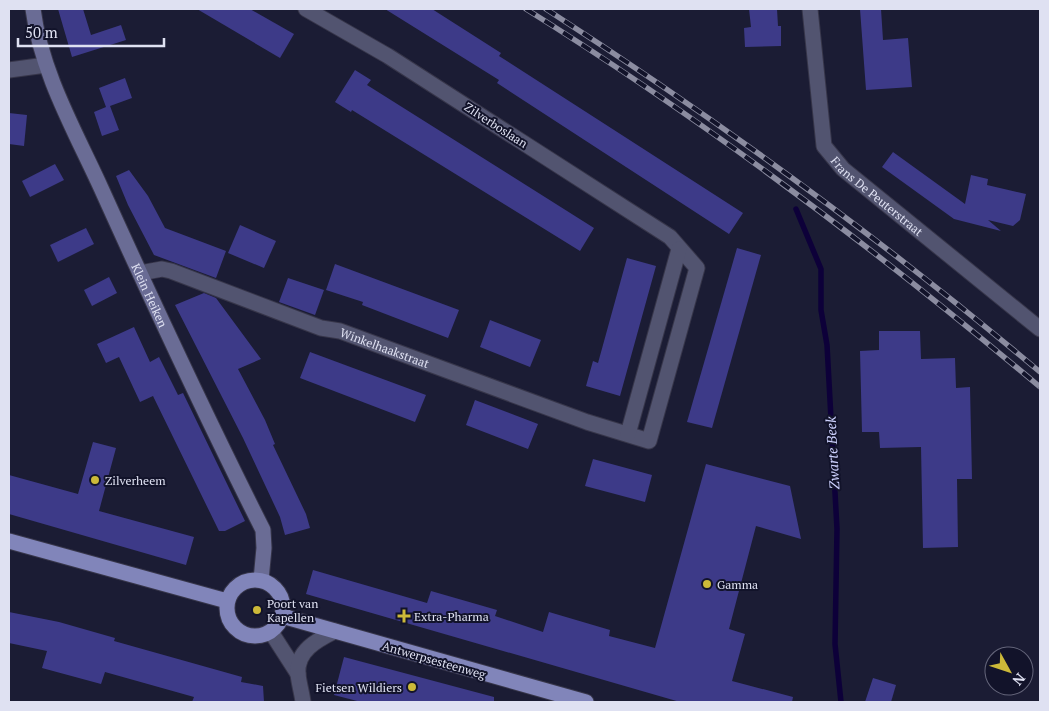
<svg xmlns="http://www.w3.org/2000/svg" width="1049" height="711" viewBox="0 0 1049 711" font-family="'PT Serif',serif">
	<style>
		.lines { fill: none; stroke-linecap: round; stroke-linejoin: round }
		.stream { stroke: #0d0039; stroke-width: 5.5 }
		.building { fill: #3d3a88 }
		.street-casing { stroke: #37364a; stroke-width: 17 }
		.secondary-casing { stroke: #37364a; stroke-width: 17 }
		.primary-casing { stroke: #37364a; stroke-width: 17 }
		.street { stroke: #525470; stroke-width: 15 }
		.secondary { stroke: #6a6c95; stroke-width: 15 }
		.primary { stroke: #8185ba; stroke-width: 15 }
		.rail-casing { stroke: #8b8ca0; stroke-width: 5.5 }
		.rail { stroke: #12132a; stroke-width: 4; stroke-dasharray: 11; stroke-linecap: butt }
		.poi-dot { fill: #ccb939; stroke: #12132a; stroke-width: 2 }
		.labels { text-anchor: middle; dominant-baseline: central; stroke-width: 4; stroke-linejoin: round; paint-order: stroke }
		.street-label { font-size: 12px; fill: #dfe1f2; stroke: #12132a }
		.poi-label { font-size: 12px; fill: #dfe1f2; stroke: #12132a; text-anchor: start }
		.water-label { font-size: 14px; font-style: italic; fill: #cdd1fe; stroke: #12132a }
	</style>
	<rect width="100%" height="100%" fill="#1b1c34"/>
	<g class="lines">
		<!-- stream -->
		<polyline class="stream" points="796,209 821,269 821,310 827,345 837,529 835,644 841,702"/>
	</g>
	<!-- building -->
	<g class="building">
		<polygon points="58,9 83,9 91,35 121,25 126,40 72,57"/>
		<polygon points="197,9 250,9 294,34 280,58"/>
		<polygon points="385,9 432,9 501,53 499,56 743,213 729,234 497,83 499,80"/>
		<polygon points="749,9 777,9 778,26 781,26 781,46 745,47 744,28 751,27"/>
		<polygon points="860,9 881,9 883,40 908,38 912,87 866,90"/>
		<polygon points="355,70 371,80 367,85 594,228 580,251 352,110 351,112 335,102"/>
		<polygon points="125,78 132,98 110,106 119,130 102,136 94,112 106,107 99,88"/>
		<polygon points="9,113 27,115 24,146 9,144"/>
		<polygon points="893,152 965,204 971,175 988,179 987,185 1026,194 1020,220 1013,226 988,220 1001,231 954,219 882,167"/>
		<polygon points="55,164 64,180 30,197 22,181"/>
		<polygon points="129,170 148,196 165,228 226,251 216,278 154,255 128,205 116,176"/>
		<polygon points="240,225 276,241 264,268 228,253"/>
		<polygon points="86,228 94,244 58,262 50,245"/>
		<polygon points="737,248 761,255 712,428 687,422"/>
		<polygon points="627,258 656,266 620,396 586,386 593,361 598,363"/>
		<polygon points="335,264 459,310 448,338 362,305 363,302 326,290"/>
		<polygon points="109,277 117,293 92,306 84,290"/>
		<polygon points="288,278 324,290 315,315 279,302"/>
		<polygon points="204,293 216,298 261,359 238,369 265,420 275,444 273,445 306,514 310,528 285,535 280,517 243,438 175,305"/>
		<polygon points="490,320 541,340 530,367 480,347"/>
		<polygon points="134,327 150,362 159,357 178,395 183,393 245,521 225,531 219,531 153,396 140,402 119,357 106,363 97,344"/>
		<polygon points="879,331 920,331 921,359 955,358 956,388 970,387 972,479 957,479 958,547 923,548 921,447 880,448 879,432 862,432 860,351 879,350"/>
		<polygon points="310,352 426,395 415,422 300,378"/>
		<polygon points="475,400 538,424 528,449 466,425"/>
		<polygon points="93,442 116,448 99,511 194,537 186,565 9,514 9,475 78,494"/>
		<polygon points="593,459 652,475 645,502 585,486"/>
		<polygon points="706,464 790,486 801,539 756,526 729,629 745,634 732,681 793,697 792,702 680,702 306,594 313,570 427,603 431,591 497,610 495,616 543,632 549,612 610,630 609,636 655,648"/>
		<polygon points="9,612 59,622 115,638 114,641 242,677 241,682 263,686 264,702 192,702 194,697 105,672 101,684 42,668 47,651 9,643"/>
		<polygon points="344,657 494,697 494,702 361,702 334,695"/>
		<polygon points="873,678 896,685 891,702 865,702"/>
	</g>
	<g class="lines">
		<!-- street casing -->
		<g class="street-casing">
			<g id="street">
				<path id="s1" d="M 810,9 L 824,146 L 843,169 L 1040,329"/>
				<polyline points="9,70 46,65"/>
				<path id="s2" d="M 140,273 L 162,269 L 171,271 L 321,328 L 340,331 L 587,422 L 649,441 L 697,268 L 670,237 L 388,56 L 306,9"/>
				<polyline points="628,434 679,249"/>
				<polyline points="271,632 298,674"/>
				<path d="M 303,702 C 302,693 299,684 298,674 C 296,651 317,640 335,631"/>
			</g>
		</g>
		<!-- secondary casing -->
		<g class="secondary-casing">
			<g id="secondary">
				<path id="s3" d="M 33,9 C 41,72 75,131 101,188 C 153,303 206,417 263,530 L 264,548 L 261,580"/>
			</g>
		</g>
		<!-- primary casing -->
		<g class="primary-casing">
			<g id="primary">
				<polyline points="9,541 227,601"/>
				<circle cx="255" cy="608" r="28"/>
				<polyline points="282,616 586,702"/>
			</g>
		</g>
		<!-- street -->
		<use href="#street" class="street"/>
		<!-- secondary -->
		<use href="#secondary" class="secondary"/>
		<!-- primary -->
		<use href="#primary" class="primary"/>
		<!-- rail casing -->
		<g class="rail-casing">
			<g id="rail">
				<path d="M 526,9 C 707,122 877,250 1040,387"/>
				<path d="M 546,9 C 718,120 883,240 1040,372"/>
			</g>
		</g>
		<!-- rail -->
		<use href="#rail" class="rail"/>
	</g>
	<!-- markers -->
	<g class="poi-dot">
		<circle cx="95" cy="480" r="5"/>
		<circle cx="707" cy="584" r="5"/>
		<circle cx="257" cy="610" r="5"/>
		<path d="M401.5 608.5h5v5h5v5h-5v5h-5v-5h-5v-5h5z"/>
		<circle cx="412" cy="687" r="5"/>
	</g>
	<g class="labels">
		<!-- street labels -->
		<g class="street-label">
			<text transform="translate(496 125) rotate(33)">Zilverboslaan</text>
			<text stroke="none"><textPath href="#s1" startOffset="211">Frans De Peuterstraat</textPath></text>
			<text stroke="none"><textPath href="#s3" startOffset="310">Klein Heiken</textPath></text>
			<text stroke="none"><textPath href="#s2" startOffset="259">Winkelhaakstraat</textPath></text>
			<text transform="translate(434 660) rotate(16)">Antwerpsesteenweg</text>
		</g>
		<!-- poi labels -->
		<g class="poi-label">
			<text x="105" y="480">Zilverheem</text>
			<text x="717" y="584">Gamma</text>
			<text x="267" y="603">Poort van<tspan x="267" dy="14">Kapellen</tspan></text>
			<text x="414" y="616">Extra-Pharma</text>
			<text x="402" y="687" text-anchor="end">Fietsen Wildiers</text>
		</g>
		<!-- water labels -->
		<g class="water-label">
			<text transform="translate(832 453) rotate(-93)">Zwarte Beek</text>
		</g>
	</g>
	<!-- border -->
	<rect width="1049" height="711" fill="none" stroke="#dfe1f2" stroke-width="20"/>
	<!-- north arrow -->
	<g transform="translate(1009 671) rotate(130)"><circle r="24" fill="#12132a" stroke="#64657a"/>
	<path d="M0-4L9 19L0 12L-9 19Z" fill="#ccb939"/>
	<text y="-8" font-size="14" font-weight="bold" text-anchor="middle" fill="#dfe1f2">N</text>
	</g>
	<!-- scale -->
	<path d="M18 38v8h146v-8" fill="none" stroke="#dfe1f2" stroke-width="2.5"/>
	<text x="25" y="38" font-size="15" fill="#dfe1f2" stroke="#12132a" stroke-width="4" paint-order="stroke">50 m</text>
</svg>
